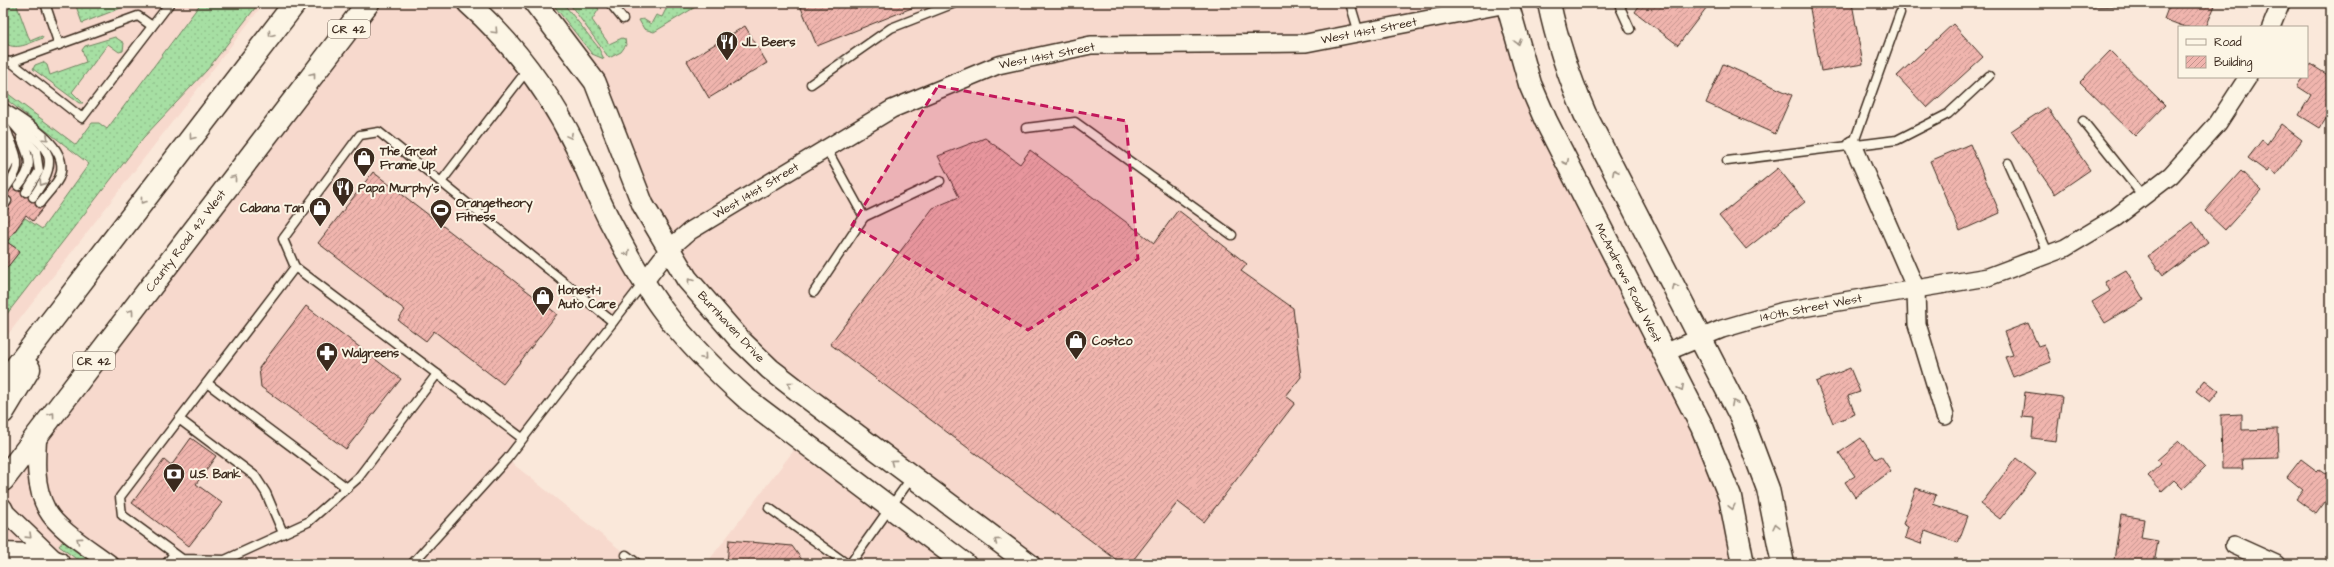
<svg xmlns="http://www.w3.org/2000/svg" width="2334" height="567" viewBox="0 0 2334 567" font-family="'Architects Daughter',sans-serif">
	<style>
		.built { fill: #f7d9cd }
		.grass { fill: url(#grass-dots); stroke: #708460 }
		.building { fill: url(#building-hatch); stroke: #3b2a1e }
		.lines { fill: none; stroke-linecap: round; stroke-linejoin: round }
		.service-casing { stroke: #3b2a1e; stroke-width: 11 }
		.minor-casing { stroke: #3b2a1e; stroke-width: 20 }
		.tertiary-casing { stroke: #3b2a1e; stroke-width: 24 }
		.secondary-casing { stroke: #3b2a1e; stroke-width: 25 }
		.trunk-casing { stroke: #3b2a1e; stroke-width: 25 }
		.service { stroke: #fcf5e5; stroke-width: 8 }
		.minor { stroke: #fcf5e5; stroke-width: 17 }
		.tertiary { stroke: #fcf5e5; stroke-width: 21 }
		.secondary { stroke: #fcf5e5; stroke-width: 22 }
		.trunk { stroke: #fcf5e5; stroke-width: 22 }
		.oneway { stroke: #9c9082 }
		.marked { fill: #c2185b; fill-opacity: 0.2; stroke: #c2185b; stroke-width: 3; stroke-dasharray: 8 5; stroke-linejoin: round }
		.labels { text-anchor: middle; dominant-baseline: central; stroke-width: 4; stroke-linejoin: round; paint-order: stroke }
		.shield { fill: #fcf5e5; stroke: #75675a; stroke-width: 1 }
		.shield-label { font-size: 11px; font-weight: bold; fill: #3b2a1e }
		.street-label { font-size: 12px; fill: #3b2a1e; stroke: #fcf5e5 }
		.poi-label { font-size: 12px; font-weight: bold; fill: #3b2a1e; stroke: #fcf5e5; text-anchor: start }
	</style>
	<defs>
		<pattern id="grass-dots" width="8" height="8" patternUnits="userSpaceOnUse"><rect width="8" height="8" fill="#a6dfa3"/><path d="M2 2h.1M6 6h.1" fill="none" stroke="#90c08c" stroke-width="1.8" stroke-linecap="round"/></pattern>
		<pattern id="building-hatch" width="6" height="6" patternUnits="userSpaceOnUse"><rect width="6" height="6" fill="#f0b5ae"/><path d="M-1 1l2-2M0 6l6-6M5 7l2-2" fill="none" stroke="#c4938d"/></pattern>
	</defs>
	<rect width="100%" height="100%" fill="#fae8da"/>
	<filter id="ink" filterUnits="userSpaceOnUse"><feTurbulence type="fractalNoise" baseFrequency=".025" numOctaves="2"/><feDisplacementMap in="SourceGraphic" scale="8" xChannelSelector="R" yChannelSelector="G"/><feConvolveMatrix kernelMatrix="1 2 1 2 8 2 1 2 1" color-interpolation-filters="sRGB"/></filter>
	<g filter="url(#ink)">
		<!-- built -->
		<g class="built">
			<polygon points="3,3 264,3 3,341"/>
			<polygon points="368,3 468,3 506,43 644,282 507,459 638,564 3,564 3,480"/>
			<polygon points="535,3 1507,3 1530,84 1702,427 1743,564 1029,564 805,396 687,279 614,126"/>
			<polygon points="801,441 965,564 706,564"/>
		</g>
		<!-- grass -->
		<g class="grass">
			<path d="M 3,3 L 16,3 L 30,41 L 42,36 L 43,38 C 29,43 16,52 3,42 Z"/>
			<polygon points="75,3 134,3 82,23"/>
			<polygon points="201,3 259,3 207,70 143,138 3,319 3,273 20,251 7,242 25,218 42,229 89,164 3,97 3,90 76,145 92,123 99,123 107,129"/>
			<polygon points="552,3 563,3 598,47 604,59 592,54"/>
			<polygon points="569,3 591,3 599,9 592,20 609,44 622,38 625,39 626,45 621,52 609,58"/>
			<polygon points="669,3 702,3 654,32 644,29 639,20 643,19 651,24 656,15 662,17"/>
			<polygon points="115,37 124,43 123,51 119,52 108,44 72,92 83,103 79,103 33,69 35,65 43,62 47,65 50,75 86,62 82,50 85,46"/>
			<path d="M 3,135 C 9,147 12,155 3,166 Z"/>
			<polygon points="64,540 97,564 83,564 59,546"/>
		</g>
		<!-- building -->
		<g class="building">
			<polygon points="799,3 924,3 817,46"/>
			<polygon points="1641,3 1710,3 1678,45 1635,12"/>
			<polygon points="1809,3 1852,3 1863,64 1821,71"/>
			<polygon points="2086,3 2126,3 2126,6 2086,7"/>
			<polygon points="2170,3 2216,3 2206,27 2185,27 2164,19"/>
			<polygon points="2331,12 2331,26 2326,24"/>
			<polygon points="1953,24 1983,57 1927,108 1897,76"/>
			<polygon points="745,26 767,63 709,98 687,61"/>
			<polygon points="2110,51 2165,105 2135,136 2080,82"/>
			<polygon points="1723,64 1792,95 1775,134 1706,103"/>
			<polygon points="2310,64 2331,77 2331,111 2320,128 2299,115 2311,95 2297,86 2303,77 2307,77 2307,70"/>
			<polygon points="2047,107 2090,170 2055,194 2011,131"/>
			<polygon points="2281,124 2302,140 2276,175 2269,169 2267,172 2248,158 2262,140 2267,144"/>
			<polygon points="985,138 1020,164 1030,150 1154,243 1178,210 1247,264 1241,271 1293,308 1301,377 1286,396 1295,403 1204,522 1178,502 1130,564 1122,564 830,344 933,208 959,197 938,156"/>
			<polygon points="1970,144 2000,213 1960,231 1930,161"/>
			<polygon points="1778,168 1805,202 1746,249 1719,216"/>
			<polygon points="2241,171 2261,190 2225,230 2205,211"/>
			<polygon points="373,172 557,314 503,384 434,331 426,341 398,320 405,310 318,243"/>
			<polygon points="13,182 45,206 33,221 26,215 7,242 20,251 3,273 3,215 11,204 3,196"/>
			<polygon points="2193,222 2208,242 2163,276 2148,256"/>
			<polygon points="2126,270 2144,300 2105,323 2092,302 2110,291 2105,282"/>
			<polygon points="306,306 401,379 346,449 261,387 259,368"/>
			<polygon points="2028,323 2038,346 2044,344 2051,362 2013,377 2005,357 2013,355 2004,332"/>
			<polygon points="1850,368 1860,392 1848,396 1855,414 1833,423 1816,382"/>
			<polygon points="2205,380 2219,391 2210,402 2196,391"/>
			<polygon points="2025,392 2062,397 2056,441 2032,438 2034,418 2022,417"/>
			<polygon points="2242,414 2242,430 2278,429 2279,458 2242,459 2243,469 2222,469 2221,415"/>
			<polygon points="191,438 216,456 196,484 222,503 189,546 132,503 164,460 171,466"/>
			<polygon points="1861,438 1876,459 1881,456 1891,471 1855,497 1845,482 1855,476 1839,453"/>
			<polygon points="2179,441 2205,468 2183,489 2174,480 2162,491 2148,476 2161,464 2157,460"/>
			<polygon points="2016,458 2036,474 2000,519 1981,504"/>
			<polygon points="2301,459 2317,471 2319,469 2331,477 2331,494 2316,514 2296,499 2303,490 2287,477"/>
			<polygon points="1916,488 1936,495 1933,504 1968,516 1958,543 1925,531 1921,544 1905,538 1908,527 1903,524"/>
			<polygon points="2121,515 2144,519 2141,538 2158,541 2154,564 2114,560"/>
			<polygon points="729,540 792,546 805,564 727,564"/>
		</g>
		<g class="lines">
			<!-- service casing -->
			<g class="service-casing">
				<g id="service">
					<polyline points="45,3 59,45"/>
					<polyline points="610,3 623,19"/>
					<polyline points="1350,3 1359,33"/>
					<polyline points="1623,3 1620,7 1630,29"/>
					<polyline points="3,61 11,62 82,118 170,3"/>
					<polyline points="11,62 138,16 152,26"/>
					<polyline points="528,69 441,182 613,322"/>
					<polyline points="811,84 891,28 955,3"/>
					<path d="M 3,107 C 23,121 73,147 59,178 C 55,186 46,195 40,203"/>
					<polyline points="3,112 36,151 39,171 26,192"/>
					<path d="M 14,119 C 46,150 64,154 33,197"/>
					<path d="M 3,121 C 12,143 18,154 3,174"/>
					<polyline points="2083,121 2143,196"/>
					<polyline points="1026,128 1075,122 1232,235"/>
					<polyline points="1853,145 1900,13"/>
					<polyline points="1727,161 1897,140 1948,114 1989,76"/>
					<polyline points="2008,163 2049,255"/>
					<polyline points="441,182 379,132 360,135 283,239 295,267 522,438"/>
					<path d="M 18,186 C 34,167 30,159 21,138"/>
					<path d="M 3,192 C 20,169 21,166 10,139"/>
					<polyline points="3,207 7,201"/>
					<polyline points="864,217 940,181"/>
					<polyline points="295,267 120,497 122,515 182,559 225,560 308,522 358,478 437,374"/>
					<polyline points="814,292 864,217 826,148"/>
					<polyline points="207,383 347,488"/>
					<polyline points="179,419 255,476 266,493 283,533"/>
					<polyline points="769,508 847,564"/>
					<polyline points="626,555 638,564"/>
					<polyline points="166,564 174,554"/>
					<polyline points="412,564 507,459 644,282"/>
					<polyline points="850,564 912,477"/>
				</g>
			</g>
			<!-- minor casing -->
			<g class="minor-casing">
				<g id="minor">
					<polyline points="2271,27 2281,3"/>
					<polyline points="1853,145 1916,289 1917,324 1945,416"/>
					<polyline points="644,282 670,248 690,231 892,109 998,65 1091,45 1306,43 1512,3"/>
					<polyline points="1664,353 1722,329 1784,311 1988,277 2065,248 2115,218 2171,175 2218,123 2248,77"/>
					<path d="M 38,434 C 36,459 34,486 47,510 C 58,530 92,550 110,564"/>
					<polyline points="3,507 6,513 56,561"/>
					<polyline points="2234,545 2276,564"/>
				</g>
			</g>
			<!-- tertiary casing -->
			<g class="tertiary-casing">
				<g id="tertiary">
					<path d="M 468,3 C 513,43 550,94 576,147 C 589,174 599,202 613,227 C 628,256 645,287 665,313 C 689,345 718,373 748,400 L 965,564"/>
					<polyline points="535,3 595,82 643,205 687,279 741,341 770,369 805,396 1029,564"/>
				</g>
			</g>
			<!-- secondary casing -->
			<g class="secondary-casing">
				<g id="secondary">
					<polyline points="1507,3 1530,84 1546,121 1702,427 1730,497 1743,564"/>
					<path d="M 1549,3 C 1557,42 1569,77 1585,114 L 1741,417 L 1768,489 L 1783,564"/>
				</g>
			</g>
			<!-- trunk casing -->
			<g class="trunk-casing">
				<g id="trunk">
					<polyline points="3,384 295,3"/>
					<polyline points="3,412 29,369"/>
					<polyline points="3,480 368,3"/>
					<polyline points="3,554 32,555 58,563"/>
				</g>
			</g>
			<!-- service -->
			<use href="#service" class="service"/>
			<!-- minor -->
			<use href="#minor" class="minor"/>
			<!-- tertiary -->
			<use href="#tertiary" class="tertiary"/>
			<!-- secondary -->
			<use href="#secondary" class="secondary"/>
			<!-- trunk -->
			<use href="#trunk" class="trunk"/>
		</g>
		<!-- one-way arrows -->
		<defs><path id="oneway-chevron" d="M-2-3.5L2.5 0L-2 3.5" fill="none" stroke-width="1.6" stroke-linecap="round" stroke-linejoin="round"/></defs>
		<g class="oneway">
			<use href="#oneway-chevron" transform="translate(495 31) rotate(47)"/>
			<use href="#oneway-chevron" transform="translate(271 34) rotate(127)"/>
			<use href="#oneway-chevron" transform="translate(1518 42) rotate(74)"/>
			<use href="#oneway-chevron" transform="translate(842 60) rotate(-35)"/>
			<use href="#oneway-chevron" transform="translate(313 75) rotate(-52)"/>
			<use href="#oneway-chevron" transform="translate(570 136) rotate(62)"/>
			<use href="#oneway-chevron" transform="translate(192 137) rotate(127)"/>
			<use href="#oneway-chevron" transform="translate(46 138) rotate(43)"/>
			<use href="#oneway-chevron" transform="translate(1566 162) rotate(64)"/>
			<use href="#oneway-chevron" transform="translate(1615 172) rotate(-117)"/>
			<use href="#oneway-chevron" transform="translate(234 178) rotate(-52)"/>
			<use href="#oneway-chevron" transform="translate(42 183) rotate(124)"/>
			<use href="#oneway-chevron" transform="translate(143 201) rotate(128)"/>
			<use href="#oneway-chevron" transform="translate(627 253) rotate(60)"/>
			<use href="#oneway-chevron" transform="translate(690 281) rotate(-128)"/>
			<use href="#oneway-chevron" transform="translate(1675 287) rotate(-117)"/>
			<use href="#oneway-chevron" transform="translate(131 312) rotate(-53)"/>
			<use href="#oneway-chevron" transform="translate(704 357) rotate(49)"/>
			<use href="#oneway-chevron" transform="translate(790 384) rotate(-142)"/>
			<use href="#oneway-chevron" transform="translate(1681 388) rotate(63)"/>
			<use href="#oneway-chevron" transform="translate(1734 403) rotate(-117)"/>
			<use href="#oneway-chevron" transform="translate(52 415) rotate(-53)"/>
			<use href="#oneway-chevron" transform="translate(893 462) rotate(-143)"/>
			<use href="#oneway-chevron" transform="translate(1732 507) rotate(77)"/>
			<use href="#oneway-chevron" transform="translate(1776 526) rotate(-103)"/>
			<use href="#oneway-chevron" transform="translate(29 536) rotate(44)"/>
			<use href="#oneway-chevron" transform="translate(79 540) rotate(-143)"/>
			<use href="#oneway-chevron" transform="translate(997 541) rotate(-143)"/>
		</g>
	</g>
	<!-- marked area -->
	<path class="marked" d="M 938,86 L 1126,121 L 1138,259 L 1028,330 L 852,225 Z"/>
	<!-- icons -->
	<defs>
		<g id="restaurant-pin" transform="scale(1.15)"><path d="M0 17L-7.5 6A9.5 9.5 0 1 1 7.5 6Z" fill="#3b2a1e" stroke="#fcf5e5"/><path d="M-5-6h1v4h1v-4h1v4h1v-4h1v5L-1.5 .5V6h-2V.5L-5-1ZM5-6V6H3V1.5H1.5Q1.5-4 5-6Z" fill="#fff"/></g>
		<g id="shop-pin" transform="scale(1.15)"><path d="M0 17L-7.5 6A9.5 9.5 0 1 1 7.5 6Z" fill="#3b2a1e" stroke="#fcf5e5"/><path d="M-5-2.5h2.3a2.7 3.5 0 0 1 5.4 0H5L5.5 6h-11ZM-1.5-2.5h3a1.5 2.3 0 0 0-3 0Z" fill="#fff"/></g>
		<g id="stadium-pin" transform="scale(1.15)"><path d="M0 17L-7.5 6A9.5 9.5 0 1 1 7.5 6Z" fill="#3b2a1e" stroke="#fcf5e5"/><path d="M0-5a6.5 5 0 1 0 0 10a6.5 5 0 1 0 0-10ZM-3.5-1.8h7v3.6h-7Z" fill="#fff"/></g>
		<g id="pharmacy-pin" transform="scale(1.15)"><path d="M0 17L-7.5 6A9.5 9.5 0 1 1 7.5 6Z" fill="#3b2a1e" stroke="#fcf5e5"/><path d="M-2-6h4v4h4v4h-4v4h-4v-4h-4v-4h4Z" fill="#fff"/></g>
		<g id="bank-pin" transform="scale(1.15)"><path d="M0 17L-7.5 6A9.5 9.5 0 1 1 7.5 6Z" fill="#3b2a1e" stroke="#fcf5e5"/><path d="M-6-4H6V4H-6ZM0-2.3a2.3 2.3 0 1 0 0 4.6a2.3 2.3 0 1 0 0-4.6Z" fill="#fff"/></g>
	</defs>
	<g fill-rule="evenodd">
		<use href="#restaurant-pin" x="727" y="42"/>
		<use href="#shop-pin" x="364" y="158"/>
		<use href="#restaurant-pin" x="343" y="188"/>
		<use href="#shop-pin" x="320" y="208"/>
		<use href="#stadium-pin" x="441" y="210"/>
		<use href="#shop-pin" x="543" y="297"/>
		<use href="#shop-pin" x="1076" y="341"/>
		<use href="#pharmacy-pin" x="327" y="353"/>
		<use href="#bank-pin" x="174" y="474"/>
	</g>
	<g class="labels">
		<!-- shield labels -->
		<g class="shield">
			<rect x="328" y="20" width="42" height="18" rx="3"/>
			<rect x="73" y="352" width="42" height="18" rx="3"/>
		</g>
		<g class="shield-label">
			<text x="349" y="29">CR 42</text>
			<text x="94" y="361">CR 42</text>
		</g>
		<!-- street labels -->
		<g class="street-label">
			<text transform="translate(1369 31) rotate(-11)">West 141st Street</text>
			<text transform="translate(1047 56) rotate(-11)">West 141st Street</text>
			<text transform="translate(756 191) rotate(-31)">West 141st Street</text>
			<text transform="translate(186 241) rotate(-53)">County Road 42 West</text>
			<text transform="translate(1628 283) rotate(63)">McAndrews Road West</text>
			<text transform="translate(1811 308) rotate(-11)">140th Street West</text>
			<text transform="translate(731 327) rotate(47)">Burnhaven Drive</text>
		</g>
		<!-- poi labels -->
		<g class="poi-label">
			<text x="742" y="42">JL Beers</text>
			<text x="380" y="151">The Great<tspan x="380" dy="14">Frame Up</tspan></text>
			<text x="358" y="188">Papa Murphy's</text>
			<text x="456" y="203">Orangetheory<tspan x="456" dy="14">Fitness</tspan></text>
			<text x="304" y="208" text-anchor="end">Cabana Tan</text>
			<text x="558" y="290">Honest-1<tspan x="558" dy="14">Auto Care</tspan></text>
			<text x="1092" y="341">Costco</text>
			<text x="342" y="353">Walgreens</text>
			<text x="190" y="474">U.S. Bank</text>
		</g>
	</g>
	<!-- margin -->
	<rect width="2334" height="567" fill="none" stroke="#fcf5e5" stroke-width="16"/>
	<rect x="8" y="8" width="2318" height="551" fill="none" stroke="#3b2a1e" stroke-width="1.5" filter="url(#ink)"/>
	<!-- legend -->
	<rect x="2178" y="26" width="130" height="52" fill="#fcf5e5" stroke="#afa495"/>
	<rect x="2186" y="39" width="20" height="6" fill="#fcf5e5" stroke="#afa495"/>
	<text x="2214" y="46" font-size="12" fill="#3b2a1e">Road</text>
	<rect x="2186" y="56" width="20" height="12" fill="url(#building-hatch)" stroke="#afa495"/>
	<text x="2214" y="66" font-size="12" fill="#3b2a1e">Building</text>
</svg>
